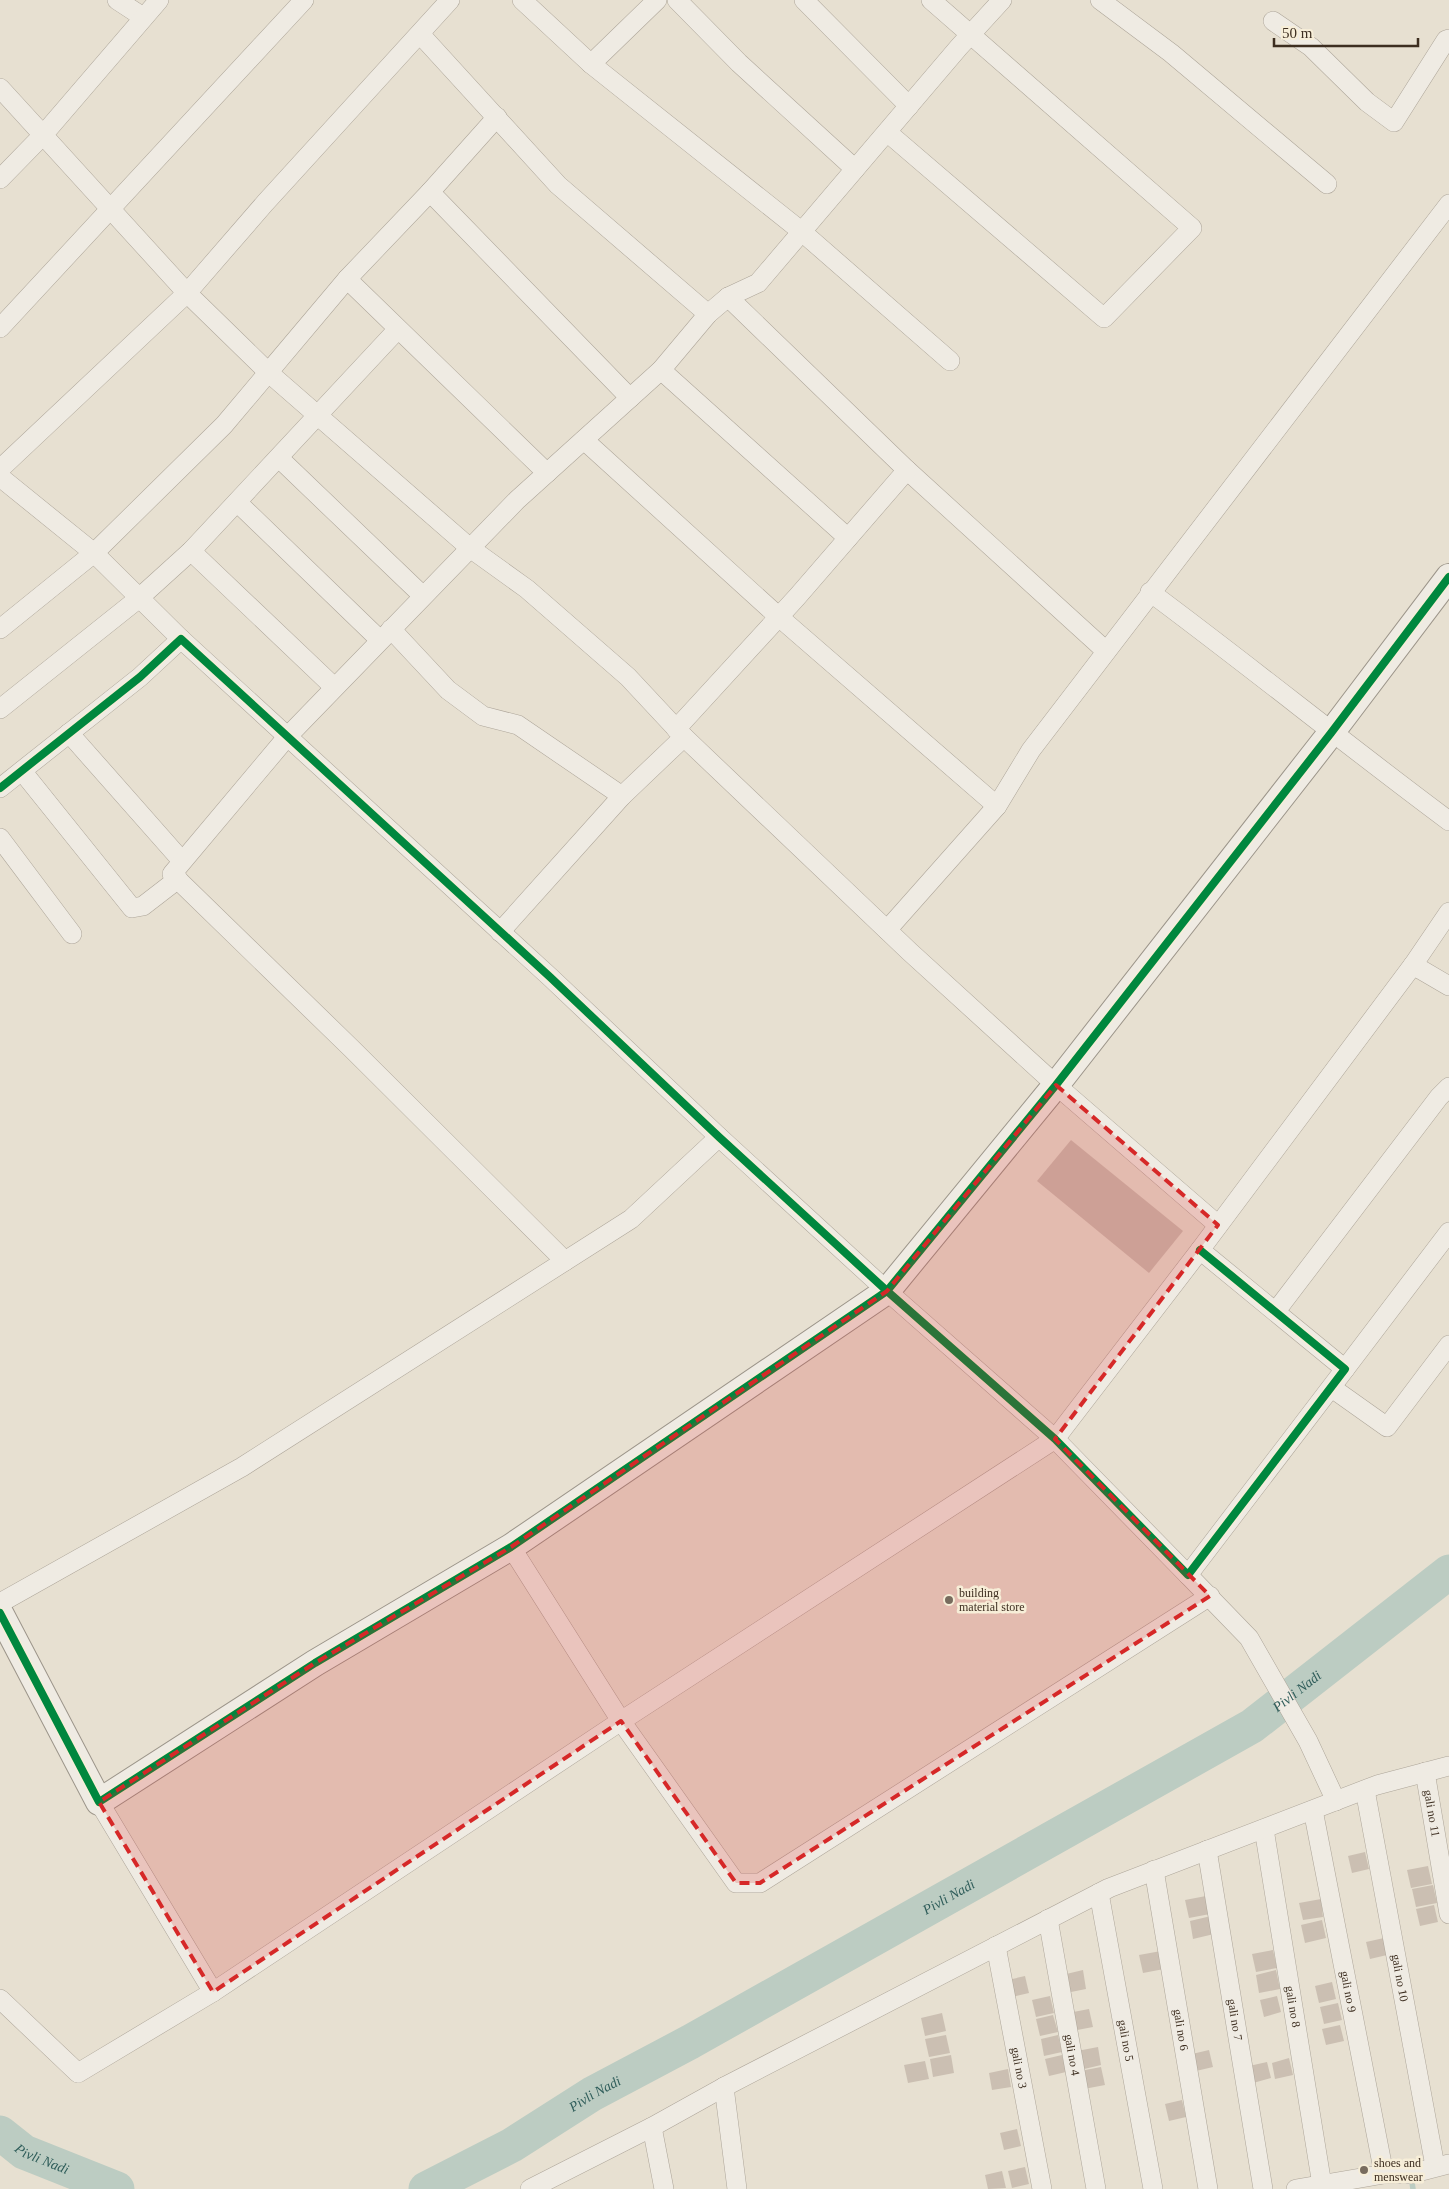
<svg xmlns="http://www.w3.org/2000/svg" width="1449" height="2189" viewBox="0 0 1449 2189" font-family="'Times New Roman',serif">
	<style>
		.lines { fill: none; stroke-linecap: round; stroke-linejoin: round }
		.stream { stroke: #bcccc2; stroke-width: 5.5 }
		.river { stroke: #bcccc2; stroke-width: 35 }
		.building { fill: #cbbfb2 }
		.street-casing { stroke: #ada599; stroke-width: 20 }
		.secondary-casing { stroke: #9c958a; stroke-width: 28 }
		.street { stroke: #efebe3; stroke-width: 19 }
		.secondary { stroke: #efebe3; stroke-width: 26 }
		.cycleway-casing { stroke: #f7eed8; stroke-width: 11 }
		.cycleway { stroke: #00873e; stroke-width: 8 }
		.marked { fill: #d62828; fill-opacity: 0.2; stroke: #d62828; stroke-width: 4; stroke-dasharray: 10 6; stroke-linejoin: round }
		.poi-dot { fill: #786c5e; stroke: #f7eed8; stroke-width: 2 }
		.labels { text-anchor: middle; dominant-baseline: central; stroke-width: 5; stroke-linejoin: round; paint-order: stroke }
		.poi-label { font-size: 12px; fill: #3d2e20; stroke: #f7eed8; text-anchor: start }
		.street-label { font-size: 12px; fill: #3d2e20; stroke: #f7eed8 }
		.water-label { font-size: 14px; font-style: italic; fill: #2f5d5a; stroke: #f7eed8 }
	</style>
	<rect width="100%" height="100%" fill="#e7e0d1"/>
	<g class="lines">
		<!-- stream -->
		<polyline class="stream" points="1411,2176 1413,2189"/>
		<!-- river -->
		<g class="river">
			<path id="s1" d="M 0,2133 L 24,2152 L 117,2189"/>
			<path id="s2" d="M 426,2189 L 512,2145 L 592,2094 L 690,2042 L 1252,1726 L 1449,1572"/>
		</g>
	</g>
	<!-- building -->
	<g class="building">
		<polygon points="1071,1140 1183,1231 1149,1273 1037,1181"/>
		<polygon points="1365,1852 1369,1869 1352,1873 1348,1856"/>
		<polygon points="1428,1866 1432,1884 1411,1888 1407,1870"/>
		<polygon points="1433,1885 1437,1903 1416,1907 1412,1889"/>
		<polygon points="1206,1896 1210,1914 1189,1918 1185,1900"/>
		<polygon points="1321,1899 1323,1917 1303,1920 1299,1903"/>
		<polygon points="1434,1905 1438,1922 1420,1926 1416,1909"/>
		<polygon points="1211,1916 1214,1934 1193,1939 1190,1921"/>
		<polygon points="1322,1920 1326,1938 1305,1943 1301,1925"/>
		<polygon points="1384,1938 1387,1955 1370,1959 1366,1942"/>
		<polygon points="1273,1950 1277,1968 1256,1972 1252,1954"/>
		<polygon points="1161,1951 1164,1969 1143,1973 1139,1955"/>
		<polygon points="1083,1970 1086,1989 1066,1993 1062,1975"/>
		<polygon points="1276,1970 1280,1989 1259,1993 1256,1975"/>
		<polygon points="1025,1976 1029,1993 1012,1997 1008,1980"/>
		<polygon points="1332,1982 1336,1999 1319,2003 1315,1986"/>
		<polygon points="1050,1996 1054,2013 1036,2017 1032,2000"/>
		<polygon points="1277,1996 1281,2012 1264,2017 1260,2000"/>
		<polygon points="1338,2003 1342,2020 1324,2024 1320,2007"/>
		<polygon points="1089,2009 1093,2027 1072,2031 1068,2013"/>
		<polygon points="942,2013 946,2031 925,2036 921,2018"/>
		<polygon points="1053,2015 1058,2032 1040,2036 1036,2019"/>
		<polygon points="1340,2025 1344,2041 1326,2045 1322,2029"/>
		<polygon points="946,2035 950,2053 929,2057 925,2039"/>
		<polygon points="1058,2035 1062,2052 1044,2056 1041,2039"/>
		<polygon points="1098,2047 1101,2065 1080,2070 1077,2051"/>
		<polygon points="1209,2050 1213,2067 1196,2071 1192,2054"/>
		<polygon points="951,2055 954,2073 933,2077 930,2059"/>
		<polygon points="1062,2055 1066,2072 1049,2076 1045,2059"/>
		<polygon points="1289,2058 1293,2075 1275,2079 1272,2063"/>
		<polygon points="925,2061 929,2079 908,2083 904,2065"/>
		<polygon points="1267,2062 1271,2078 1253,2083 1249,2066"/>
		<polygon points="1101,2067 1105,2085 1084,2089 1080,2071"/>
		<polygon points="1008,2069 1011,2087 992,2090 989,2073"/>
		<polygon points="1182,2100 1186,2117 1169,2121 1165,2104"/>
		<polygon points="1017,2129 1021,2146 1004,2150 1000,2133"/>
		<polygon points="1025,2167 1029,2184 1012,2188 1008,2171"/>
		<polygon points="1002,2171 1006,2188 988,2189 985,2175"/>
	</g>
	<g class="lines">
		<!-- street casing -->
		<g class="street-casing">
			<g id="street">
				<polyline points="117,0 143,17"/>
				<polyline points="159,0 43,135 187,293 269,373 470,548 527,589 628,677 684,737 622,796"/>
				<polyline points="522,0 591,64 801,231 950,361"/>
				<polyline points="677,0 739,63 855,169"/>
				<polyline points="804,0 909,106"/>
				<polyline points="1100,0 1171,53 1327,184"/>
				<polyline points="1273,21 1311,47 1367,102 1394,122 1446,40 1449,39"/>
				<polyline points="420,34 558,185 708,314"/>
				<polyline points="591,64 657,0"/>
				<polyline points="0,88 43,135 0,179"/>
				<polyline points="887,132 1104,318 1192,228 931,0"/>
				<polyline points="430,192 630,398"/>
				<polyline points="347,279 547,473"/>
				<polyline points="0,328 304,0"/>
				<polyline points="661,370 848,538"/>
				<polyline points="584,440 779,617 997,806"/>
				<polyline points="279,458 423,596"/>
				<polyline points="0,469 187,293 265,203 450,0"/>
				<polyline points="907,470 1106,651"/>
				<polyline points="0,477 94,553 181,639"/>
				<polyline points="237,502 380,640"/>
				<polyline points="191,551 334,687"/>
				<path d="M 1150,592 C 1251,667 1348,746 1449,821"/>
				<polyline points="0,629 94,553 224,425 347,279 430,192 497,117"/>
				<polyline points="391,629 448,690 483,716 518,725 622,796 500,932"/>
				<polyline points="0,709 138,599 191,551 398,329"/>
				<polyline points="676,729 797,597 907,470 728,297"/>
				<polyline points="69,733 182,861"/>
				<polyline points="684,737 910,952 1056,1085 1218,1225"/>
				<polyline points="22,771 132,908 143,906 178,879"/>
				<polyline points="0,788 140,677 181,639 550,977 719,1137 887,1291 1055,1439 1188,1575 1345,1369 1200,1250"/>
				<polyline points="0,838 72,934"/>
				<polyline points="887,930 997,806 1031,750 1449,204"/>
				<polyline points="1413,965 1449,986"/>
				<polyline points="565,1261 352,1049 172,874 287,737 517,500 661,370 708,314 728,297 758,283 959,47 1002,0"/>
				<polyline points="1276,1311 1439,1097 1449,1087"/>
				<polyline points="1345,1369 1449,1232"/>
				<polyline points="1332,1388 1387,1427 1449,1345"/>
				<polyline points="511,1547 621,1721 736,1883 760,1883 1210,1596"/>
				<polyline points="1188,1575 1249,1638 1308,1741 1336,1801"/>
				<polyline points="0,1603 242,1467 631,1219 719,1137"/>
				<path id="s3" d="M 1425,1772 L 1449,1914"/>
				<path id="s4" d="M 1365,1790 L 1435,2166"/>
				<polyline points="99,1802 213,1992"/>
				<path id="s5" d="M 1313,1810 L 1384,2174"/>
				<path id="s6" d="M 1264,1829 L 1322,2185"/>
				<path id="s7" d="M 1207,1850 L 1263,2189"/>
				<path id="s8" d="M 1154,1870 L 1208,2189"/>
				<path id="s9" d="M 1099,1893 L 1153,2189"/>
				<path id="s10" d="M 1048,1919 L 1096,2189"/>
				<path id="s11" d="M 996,1946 L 1042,2189"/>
				<polyline points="0,1999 78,2073 213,1992 621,1721 1055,1439 1200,1250 1413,965 1449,912"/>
				<polyline points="652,2127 664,2189"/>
				<polyline points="530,2189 652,2127 724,2087"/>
				<polyline points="737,2189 724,2087 1109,1888 1377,1785 1449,1766"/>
				<polyline points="1296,2189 1384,2174 1410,2174 1449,2164"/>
			</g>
		</g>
		<!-- secondary casing -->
		<g class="secondary-casing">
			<polyline id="secondary" points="0,1613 99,1802 315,1663 511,1547 887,1291 1056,1085 1331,733 1449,577"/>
		</g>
		<!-- street -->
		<use href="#street" class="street"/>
		<!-- secondary -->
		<use href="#secondary" class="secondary"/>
		<!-- cycleway casing -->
		<g class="cycleway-casing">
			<g id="cycleway">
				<polyline points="0,788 140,677 181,639 550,977 719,1137 887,1291 1055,1439 1188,1575 1345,1369 1200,1250"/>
				<polyline points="0,1613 99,1802 315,1663 511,1547 887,1291 1056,1085 1331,733 1449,577"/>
			</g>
		</g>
		<!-- cycleway -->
		<use href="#cycleway" class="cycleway"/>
	</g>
	<!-- marked area -->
	<path class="marked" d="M 1056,1085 L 1218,1225 L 1055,1439 L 1210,1596 L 760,1883 L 736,1883 L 621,1721 L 213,1992 L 99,1802 L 315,1663 L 511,1547 L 887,1291 Z"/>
	<!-- markers -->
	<g class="poi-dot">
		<circle cx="949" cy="1600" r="5"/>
		<circle cx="1364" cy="2170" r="5"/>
	</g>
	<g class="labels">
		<!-- poi labels -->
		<g class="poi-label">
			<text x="959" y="1593">building<tspan x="959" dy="14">material store</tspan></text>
			<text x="1374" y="2163">shoes and<tspan x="1374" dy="14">menswear</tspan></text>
		</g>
		<!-- street labels -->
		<g class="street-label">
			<text stroke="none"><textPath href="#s3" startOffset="42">gali no 11</textPath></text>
			<text stroke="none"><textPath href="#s4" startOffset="191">gali no 10</textPath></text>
			<text stroke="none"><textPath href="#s5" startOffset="185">gali no 9</textPath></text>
			<text stroke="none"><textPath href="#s6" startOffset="180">gali no 8</textPath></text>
			<text stroke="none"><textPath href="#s7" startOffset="172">gali no 7</textPath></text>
			<text stroke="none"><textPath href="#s8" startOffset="162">gali no 6</textPath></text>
			<text stroke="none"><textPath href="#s9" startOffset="150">gali no 5</textPath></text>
			<text stroke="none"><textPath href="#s10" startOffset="138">gali no 4</textPath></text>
			<text stroke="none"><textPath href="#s11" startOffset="124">gali no 3</textPath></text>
		</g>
		<!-- water labels -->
		<g class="water-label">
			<text stroke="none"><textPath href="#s2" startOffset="1004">Pivli Nadi</textPath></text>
			<text stroke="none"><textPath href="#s2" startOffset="599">Pivli Nadi</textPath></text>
			<text stroke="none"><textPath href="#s2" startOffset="194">Pivli Nadi</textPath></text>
			<text stroke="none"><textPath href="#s1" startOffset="50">Pivli Nadi</textPath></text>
		</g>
	</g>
	<!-- scale -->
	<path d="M1274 38v8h144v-8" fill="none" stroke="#3d2e20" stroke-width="2.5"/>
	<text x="1282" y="38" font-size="15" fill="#3d2e20" stroke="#f7eed8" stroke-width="4" paint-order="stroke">50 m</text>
</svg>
